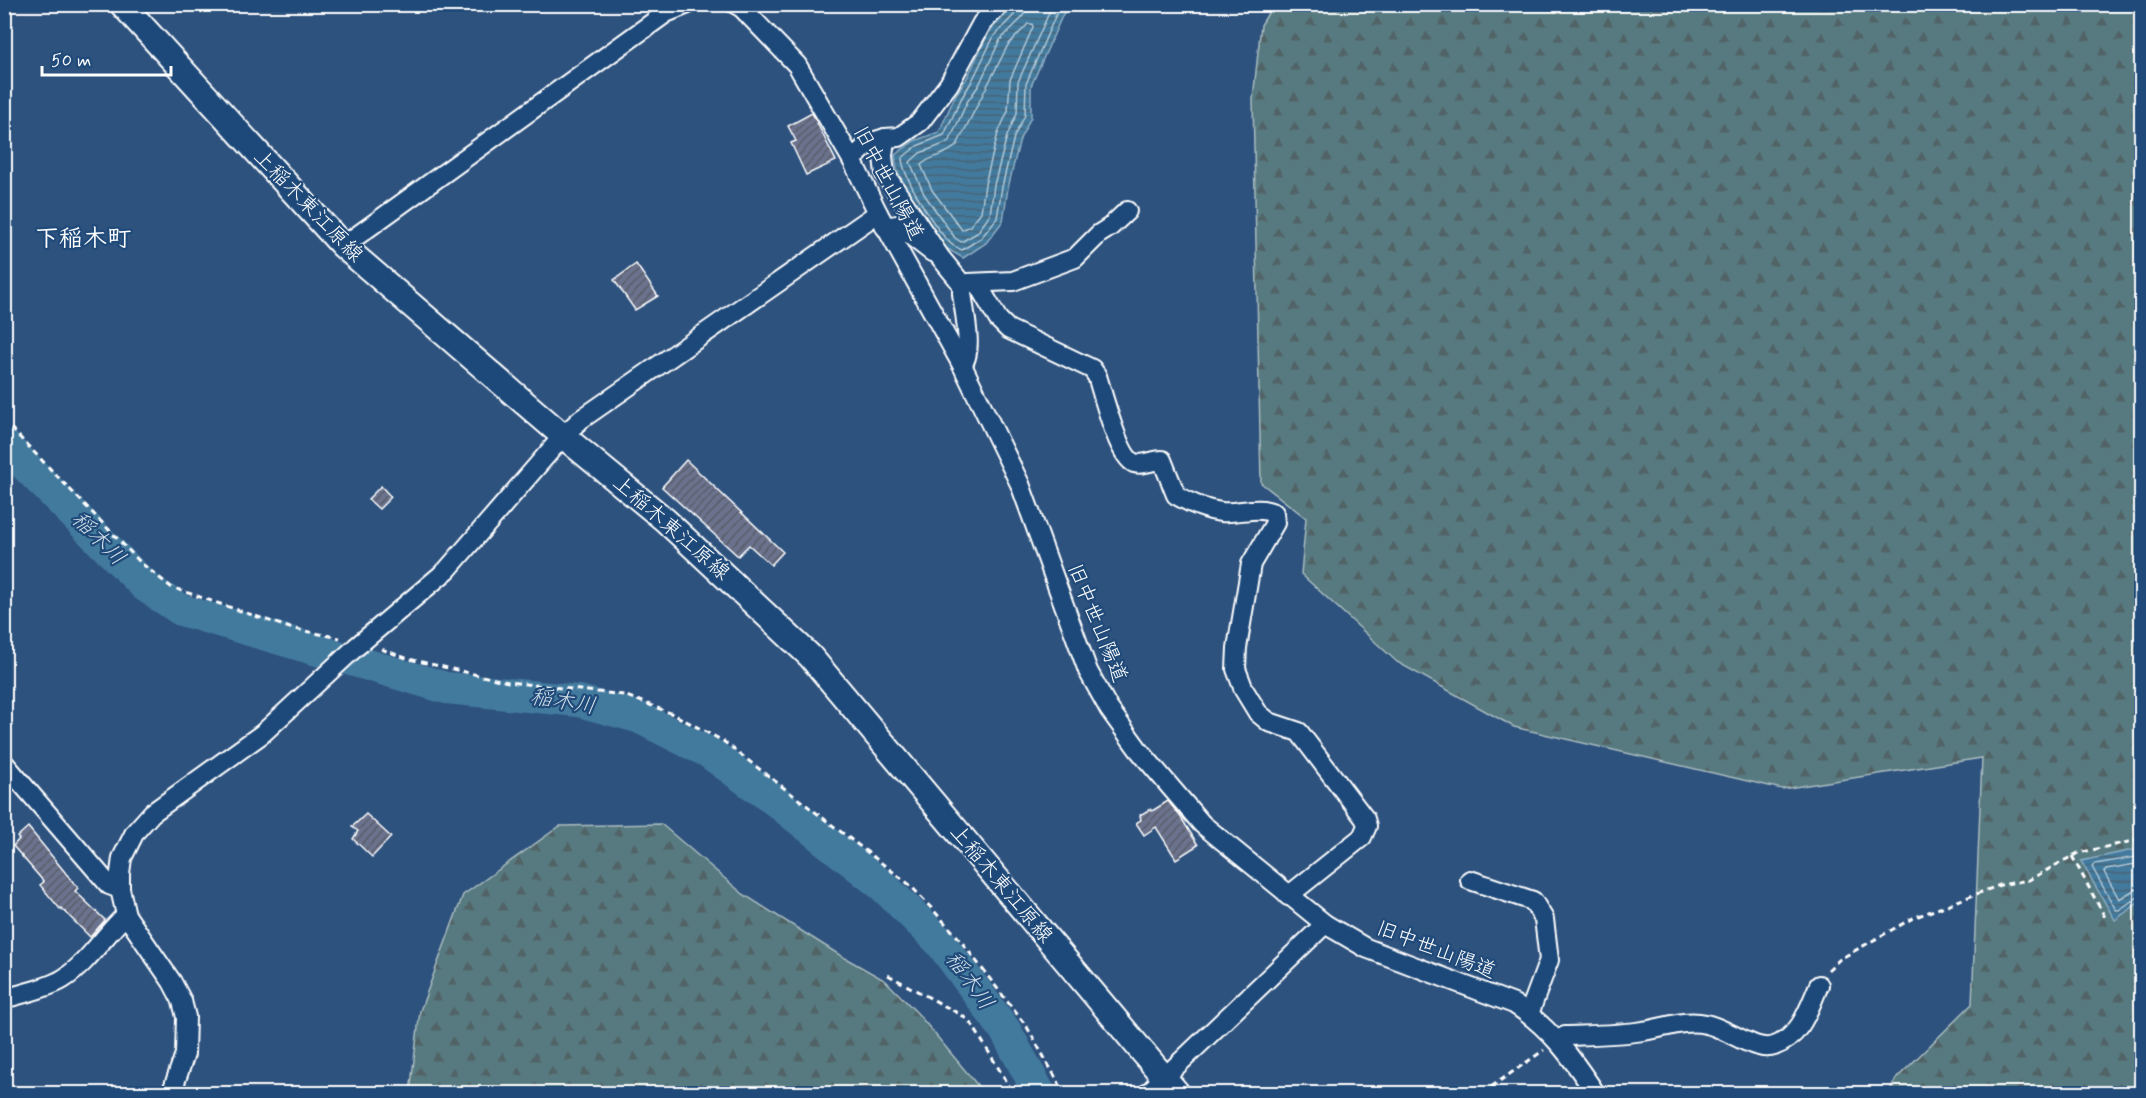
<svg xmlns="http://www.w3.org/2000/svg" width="2146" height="1098" viewBox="0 0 2146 1098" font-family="Mynerve,'Klee One',sans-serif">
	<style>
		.forest { fill: url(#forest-firs); stroke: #aabcc0; stroke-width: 1.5 }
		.water { fill: url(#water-rules); stroke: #8eafc5; stroke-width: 1.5 }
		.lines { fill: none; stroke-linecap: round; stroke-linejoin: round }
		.shore { stroke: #b3cad8; stroke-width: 1.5 }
		.river { stroke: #427a9e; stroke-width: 32 }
		.building { fill: url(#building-hatch); stroke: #fff; stroke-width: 1.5 }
		.street-casing { stroke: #fff; stroke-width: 22 }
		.secondary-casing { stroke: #fff; stroke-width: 28 }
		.path { stroke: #fff; stroke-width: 3; stroke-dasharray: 6 4.5; stroke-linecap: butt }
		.street { stroke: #1f4a7a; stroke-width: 18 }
		.secondary { stroke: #1f4a7a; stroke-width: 24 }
		.labels { text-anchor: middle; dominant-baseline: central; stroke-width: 4.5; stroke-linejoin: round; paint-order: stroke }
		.street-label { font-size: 21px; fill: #fff; stroke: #1f4a7a }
		.water-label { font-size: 22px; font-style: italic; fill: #d0dee7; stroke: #1f4a7a }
		.quarter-label { font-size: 24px; font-weight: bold; fill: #fff; stroke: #1f4a7a }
	</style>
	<defs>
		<pattern id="forest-firs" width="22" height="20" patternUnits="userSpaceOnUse" patternTransform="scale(1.5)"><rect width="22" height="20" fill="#567a80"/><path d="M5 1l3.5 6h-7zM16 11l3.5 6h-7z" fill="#516366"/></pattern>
		<pattern id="water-rules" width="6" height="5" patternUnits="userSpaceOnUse" patternTransform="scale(1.5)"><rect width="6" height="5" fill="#427a9e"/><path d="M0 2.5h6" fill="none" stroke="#476375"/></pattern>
		<pattern id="building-hatch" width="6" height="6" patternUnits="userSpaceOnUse" patternTransform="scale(1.5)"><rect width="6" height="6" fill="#6a728d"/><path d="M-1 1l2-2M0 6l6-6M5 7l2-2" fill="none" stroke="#5a5d69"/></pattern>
	</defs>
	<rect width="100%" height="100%" fill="#2e527e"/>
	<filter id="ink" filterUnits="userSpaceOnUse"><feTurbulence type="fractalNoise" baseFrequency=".0167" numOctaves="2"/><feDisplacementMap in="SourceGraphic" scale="12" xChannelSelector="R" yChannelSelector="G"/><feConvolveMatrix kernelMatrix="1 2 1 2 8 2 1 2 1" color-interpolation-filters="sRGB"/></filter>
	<g filter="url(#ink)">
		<!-- forest -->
		<g class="forest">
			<polygon points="1273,5 2141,5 2141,1093 1888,1093 1896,1079 1972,1004 1982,758 1782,789 1514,727 1397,662 1301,574 1306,518 1261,483 1253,99 1261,25"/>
			<polygon points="661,824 743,894 838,954 886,981 919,1015 984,1093 410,1093 420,1011 463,895 560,826"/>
		</g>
		<!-- water -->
		<g class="water">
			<polygon points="1015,5 1073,5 1063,14 1031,86 1031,117 1020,139 1008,188 1003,221 986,243 963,258 946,248 913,201 897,170 895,155 914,141 939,132 955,96 967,78 989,32"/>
			<polygon points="2133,850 2141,850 2141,901 2115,920 2081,861"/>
		</g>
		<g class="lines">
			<!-- shore -->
			<g class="shore">
				<path d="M 1019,4 L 1014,15 L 994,36 L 972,81 L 961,99 L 944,135 L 917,146 L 902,158 C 903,178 935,228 950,243 C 953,246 958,248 962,250 L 981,238 L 997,218 L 1002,187 L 1014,137 L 1025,115 L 1026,84 L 1057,12 L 1064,4"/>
				<polyline points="1027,4 1026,11 1020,20 1000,40 979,85 967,102 950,140 944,144 920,153 910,162 924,194 955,238 961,242 977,233 990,215 994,185 1007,136 1017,113 1018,82 1053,4"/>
				<path d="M 1028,24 L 1032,24 L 1033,27 L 1010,80 L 1008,111 L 998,133 L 985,184 L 981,212 L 970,226 L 962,230 L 932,190 L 921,165 C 931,155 947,156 957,145 L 1008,45 Z"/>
				<polyline points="2142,856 2095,864 2092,867 2116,910 2119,910 2136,898 2142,897"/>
				<polyline points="2142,863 2106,869 2104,872 2119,899 2134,890 2142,889"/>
			</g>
			<!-- river -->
			<polyline class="river" points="4,444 145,586 181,610 446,688 579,701 638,717 708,752 777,802 883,886 940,942 1005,1030 1040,1094"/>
		</g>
		<!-- building -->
		<g class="building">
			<polygon points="812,113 836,161 806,175 791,143 796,141 788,126"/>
			<polygon points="636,264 658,296 635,310 614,280"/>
			<polygon points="686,460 783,552 771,565 749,545 738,556 662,487"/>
			<polygon points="381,486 391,497 379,509 368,499"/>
			<polygon points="1168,801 1180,816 1198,845 1176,859 1156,827 1144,835 1136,823 1141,820 1140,815 1150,809 1152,811"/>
			<polygon points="366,814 391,837 372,857 353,839 358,831 352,827"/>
			<polygon points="28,827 78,888 75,891 105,920 90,937 61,908 60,909 40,885 44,882 13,846 19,839 17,837"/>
		</g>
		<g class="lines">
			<!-- street casing -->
			<g class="street-casing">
				<g id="street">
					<path d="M 735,4 L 742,8 L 797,65 L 852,160 L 878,213 L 962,365 L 1020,484 L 1088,671 L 1109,709 L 1138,749 L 1202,824 L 1325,924 L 1366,948 L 1514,1004 C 1551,1028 1572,1058 1596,1094"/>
					<path d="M 885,138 L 883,156 L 885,174 L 940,257 L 962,284 L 962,293 C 964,311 974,352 962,365"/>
					<polyline points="852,160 869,143 885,138 899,137 920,122 949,84 982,23 1000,4"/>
					<polyline points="885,227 897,225 932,252"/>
					<polyline points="343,246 666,13 688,4"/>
					<polyline points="968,283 1013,281 1075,258 1099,234 1110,227 1127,211"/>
					<path d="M 977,283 L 998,319 L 1008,329 L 1092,369 L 1097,376 C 1103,394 1118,456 1134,463 C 1143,466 1153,460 1162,460 L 1176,495 C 1190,503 1205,510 1221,512 C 1239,514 1257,505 1274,513 L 1275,523 L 1251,564 L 1237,648 L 1236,669 L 1244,690 L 1258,713 L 1269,722 L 1299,732 L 1365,819 L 1367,826 L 1362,837 L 1288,896"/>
					<polyline points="4,763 109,885 120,889"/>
					<polyline points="1470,880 1533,901 1544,919 1549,960 1529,1014"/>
					<path d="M 4,999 C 23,993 46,989 63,979 C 88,963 104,935 126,915"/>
					<path d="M 1558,1040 L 1565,1036 C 1591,1035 1618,1035 1643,1031 C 1665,1028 1684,1019 1706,1024 C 1727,1028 1756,1053 1774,1046 C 1801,1037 1809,1008 1819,985"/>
					<polyline points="171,1094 185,1054 186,1017 182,1001 172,982 126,915 120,889 120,873 122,858 135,832 152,813 262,734 356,647 447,570 563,436 580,420 878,213"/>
					<polyline points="1147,1094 1325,924"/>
				</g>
			</g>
			<!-- secondary casing -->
			<g class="secondary-casing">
				<polyline id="secondary" points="122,4 343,246 563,436 665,520 810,656 1178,1094"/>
			</g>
			<!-- path -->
			<g class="path">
				<polyline points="4,421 141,563 171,587 290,628 340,638"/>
				<polyline points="4,474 9,470"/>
				<polyline points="381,649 409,659 508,682 624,695 673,714 723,741 910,885 957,936 1027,1027 1065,1094"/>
				<polyline points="2072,856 2106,919"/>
				<polyline points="1828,970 1840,959 1913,918 2000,885 2029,880 2078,853 2142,839"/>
				<polyline points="888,975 963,1016 973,1026 1014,1094"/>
				<polyline points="1484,1094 1488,1089 1544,1050"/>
			</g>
			<!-- street -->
			<use href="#street" class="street"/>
			<!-- secondary -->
			<use href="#secondary" class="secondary"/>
		</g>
	</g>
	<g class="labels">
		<!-- street labels -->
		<g class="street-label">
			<text transform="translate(888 183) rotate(62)">旧中世山陽道</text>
			<text transform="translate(308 206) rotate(46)">上稲木東江原線</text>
			<text transform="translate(671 528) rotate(41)">上稲木東江原線</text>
			<text transform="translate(1097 623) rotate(68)">旧中世山陽道</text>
			<text transform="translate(1001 884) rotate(50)">上稲木東江原線</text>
			<text transform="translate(1436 950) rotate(21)">旧中世山陽道</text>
		</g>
		<!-- water labels -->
		<g class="water-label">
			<text transform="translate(98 539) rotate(45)">稲木川</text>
			<text transform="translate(563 702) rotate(9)">稲木川</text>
			<text transform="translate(969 981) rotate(54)">稲木川</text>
		</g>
		<!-- quarter labels -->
		<g class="quarter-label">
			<text x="83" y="239">下稲木町</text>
		</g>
	</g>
	<!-- margin -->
	<rect width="2146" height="1098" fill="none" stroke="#1f4a7a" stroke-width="24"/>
	<rect x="12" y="12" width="2122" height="1074" fill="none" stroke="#fff" stroke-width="2" filter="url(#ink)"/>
	<!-- scale -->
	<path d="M42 66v9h129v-9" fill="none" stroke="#ffffff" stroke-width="3"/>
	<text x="51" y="66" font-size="18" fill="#ffffff" stroke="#1f4a7a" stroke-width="4.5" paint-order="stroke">50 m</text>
</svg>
